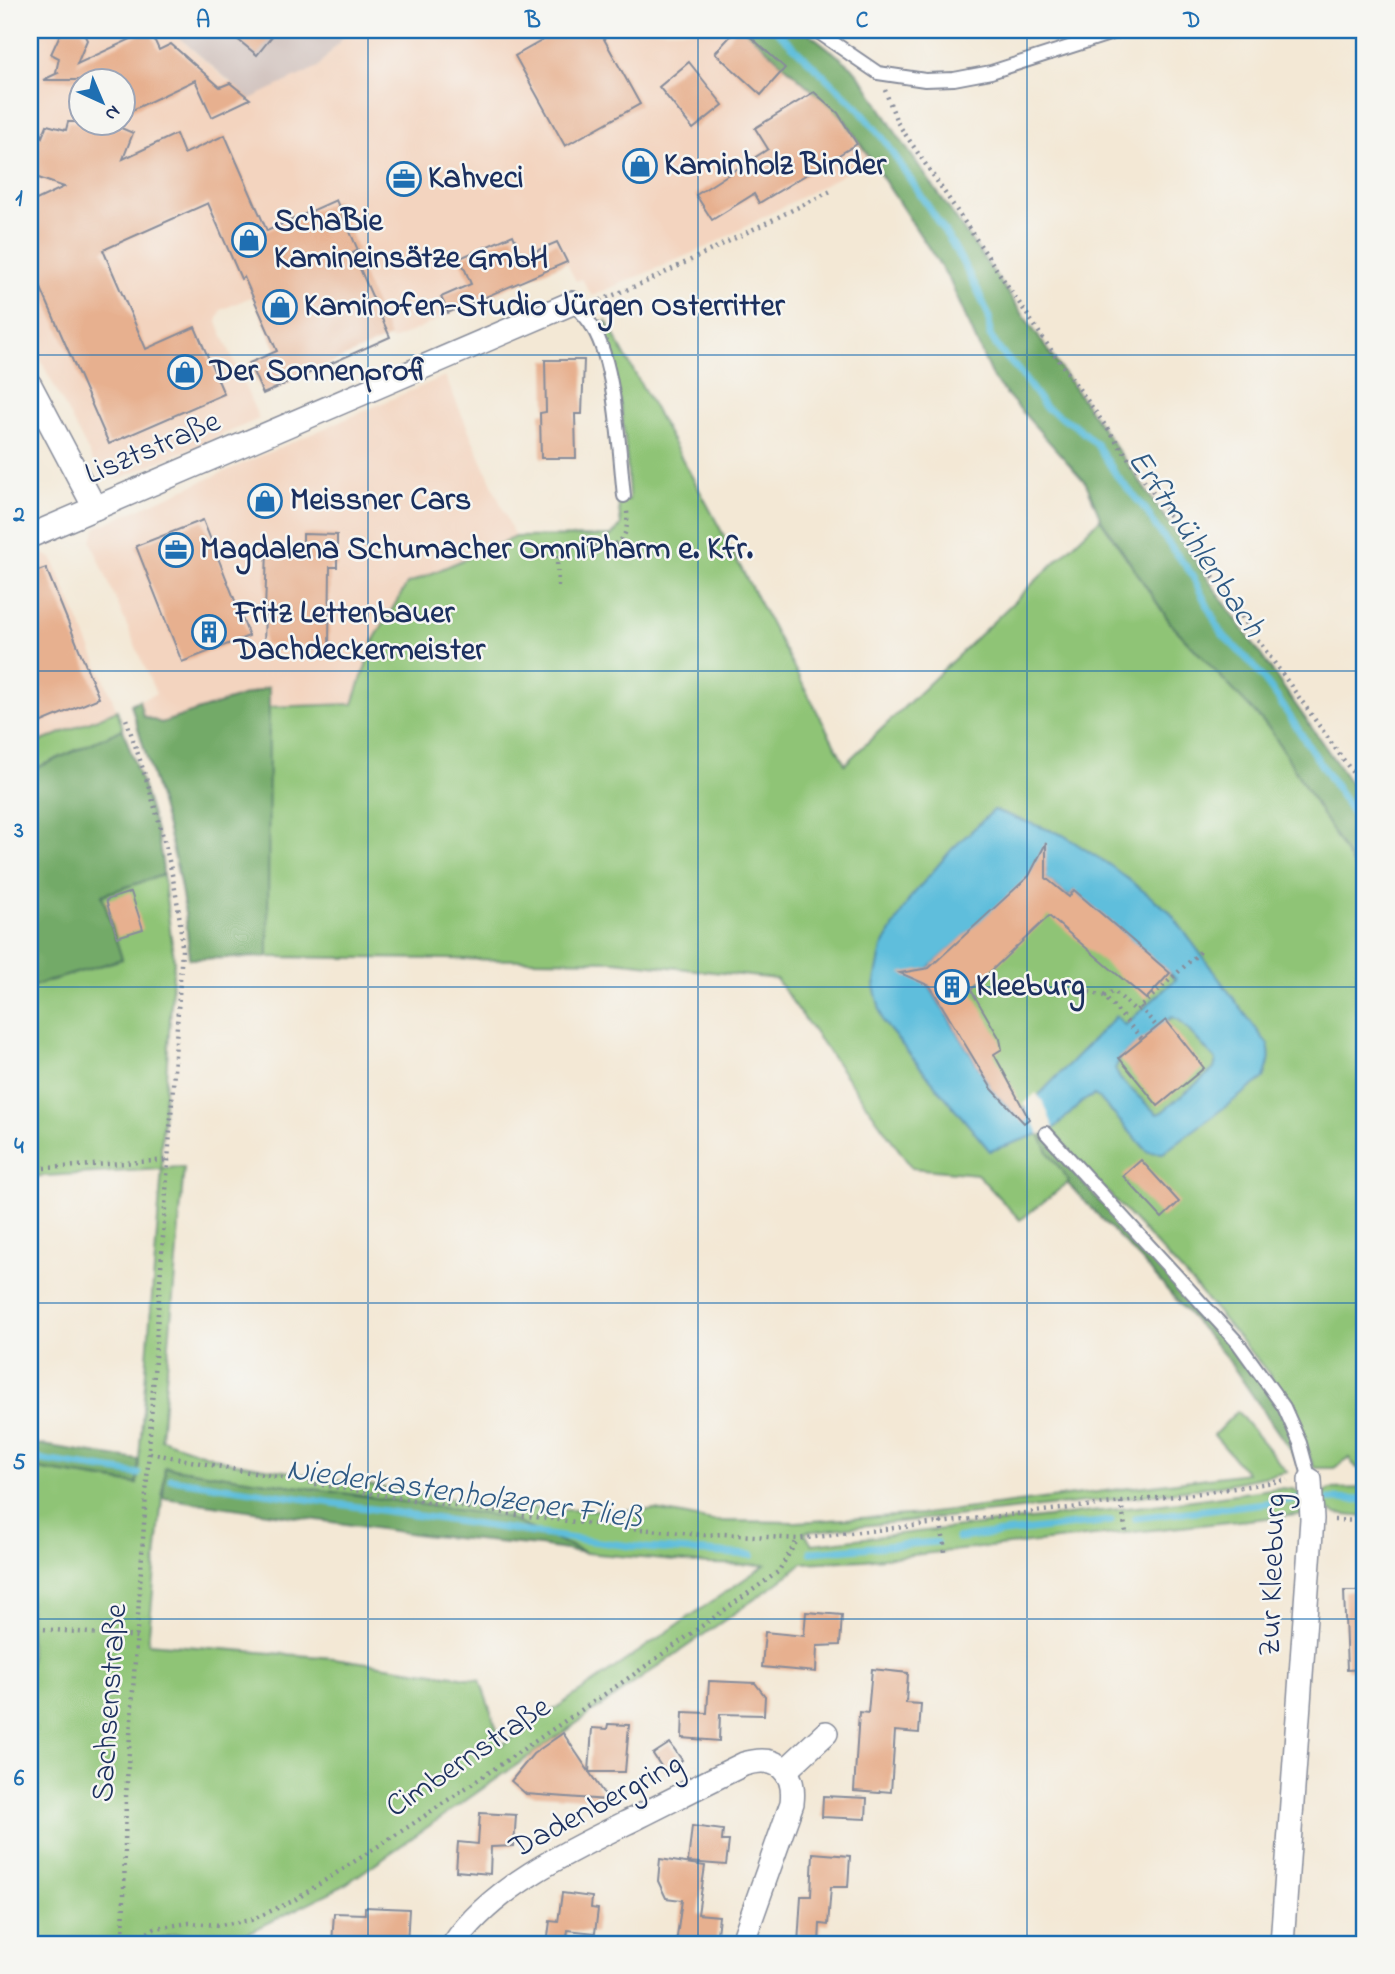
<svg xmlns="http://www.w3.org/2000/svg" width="1395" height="1974" viewBox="0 0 1395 1974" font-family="'Indie Flower',sans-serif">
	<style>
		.built { fill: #f3d4bf; fill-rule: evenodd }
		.industrial { fill: #cfc0bb }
		.green { fill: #8fc476; stroke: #557a6a; stroke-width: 2; fill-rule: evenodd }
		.forest { fill: #73aa67; stroke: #476c62; stroke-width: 2 }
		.water { fill: #5ebedc; stroke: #3c769d; stroke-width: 2; fill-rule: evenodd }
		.pier { fill: #f3e8d5 }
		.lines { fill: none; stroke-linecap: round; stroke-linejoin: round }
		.stream { stroke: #5ebedc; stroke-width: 7 }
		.building { fill: #e7b08f }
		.lane-casing { stroke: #878c9a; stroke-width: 16 }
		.street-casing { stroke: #878c9a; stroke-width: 26 }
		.path { stroke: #878c9a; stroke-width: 4.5; stroke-dasharray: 2 5; stroke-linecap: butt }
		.lane { stroke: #fff; stroke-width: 12 }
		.street { stroke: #fff; stroke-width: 23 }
		.grid { fill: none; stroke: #1f6fb2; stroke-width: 2; stroke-opacity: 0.55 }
		.labels { text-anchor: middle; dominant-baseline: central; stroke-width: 5; stroke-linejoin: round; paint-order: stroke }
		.poi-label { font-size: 32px; font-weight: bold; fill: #1b2f5e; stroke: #f6f6f2; text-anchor: start }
		.street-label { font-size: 32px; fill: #1b2f5e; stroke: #f6f6f2 }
		.water-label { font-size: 33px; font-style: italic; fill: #2f5a84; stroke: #f6f6f2 }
		.neatline { fill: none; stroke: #1f6fb2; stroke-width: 2.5 }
		.grid-label { font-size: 23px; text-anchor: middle; font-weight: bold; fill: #1f6fb2 }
	</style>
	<rect width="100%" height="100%" fill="#f6f6f2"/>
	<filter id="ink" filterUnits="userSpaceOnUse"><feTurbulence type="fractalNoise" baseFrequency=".0143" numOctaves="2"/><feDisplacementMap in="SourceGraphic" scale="14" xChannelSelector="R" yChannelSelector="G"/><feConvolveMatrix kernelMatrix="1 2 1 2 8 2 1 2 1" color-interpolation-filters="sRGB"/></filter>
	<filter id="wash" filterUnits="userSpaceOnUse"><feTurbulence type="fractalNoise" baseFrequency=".00686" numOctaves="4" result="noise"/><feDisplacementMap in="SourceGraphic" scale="28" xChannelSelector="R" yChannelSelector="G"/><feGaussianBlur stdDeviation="1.57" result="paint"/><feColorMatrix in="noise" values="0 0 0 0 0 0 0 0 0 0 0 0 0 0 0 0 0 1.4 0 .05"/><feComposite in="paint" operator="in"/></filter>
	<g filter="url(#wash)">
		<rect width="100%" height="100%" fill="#f3e8d5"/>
		<!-- built -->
		<g class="built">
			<path d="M 30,30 L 170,30 L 230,83 L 318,67 L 349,30 L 745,30 L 844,119 L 872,159 L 711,245 L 592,296 L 582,279 L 576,281 L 566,262 L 391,341 L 353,253 L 358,250 L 336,200 L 270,330 L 268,331 L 253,296 L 221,310 L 217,322 L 259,419 L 119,479 L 99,472 L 30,340 ZM 80,80 L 122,80 L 122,122 L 80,122 Z"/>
			<polygon points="445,376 515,537 407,584 375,638 353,704 267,707 268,688 160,723 143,717 139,700 156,694 91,541 97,527"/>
			<polygon points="39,552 52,558 117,710 30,746 30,556"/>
		</g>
		<!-- industrial -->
		<polygon class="industrial" points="170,30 349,30 318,67 250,99"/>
		<!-- green -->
		<g class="green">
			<path d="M 606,321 L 707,504 L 845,764 L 1100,519 L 1172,625 L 1270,729 L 1365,885 L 1365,1471 L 1355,1467 L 1349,1458 L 1334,1468 L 1314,1468 L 1296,1422 L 1270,1375 L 1195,1286 L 1084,1167 L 1052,1130 L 1044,1134 L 1048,1152 L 1070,1181 L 1020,1220 L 977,1174 L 912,1168 L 776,979 L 615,961 L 268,957 L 267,707 L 353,704 L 375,638 L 407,584 L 515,537 L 611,536 L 621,526 L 618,500 L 629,500 C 628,461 624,424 617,385 C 613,363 604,343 606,321 Z"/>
			<polygon points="117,710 123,729 30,771 30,746"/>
			<path d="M 163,875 L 174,960 L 161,1149 L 162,1168 L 184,1167 L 161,1439 L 225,1461 L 482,1504 L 563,1510 L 656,1510 L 712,1521 L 796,1522 L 925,1514 L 1247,1473 L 1214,1435 L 1237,1411 L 1287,1472 L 1222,1485 L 1124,1498 L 804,1532 L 812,1544 L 1171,1503 L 1278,1488 L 1292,1489 L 1301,1494 L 1306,1514 L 864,1560 L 802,1563 L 782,1580 L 343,1886 L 238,1938 L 174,1934 L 149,1944 L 30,1944 L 30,1468 L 137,1484 L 162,1169 L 30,1177 L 30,987 L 122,959 L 102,895 ZM 165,1467 L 504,1517 L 586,1553 L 708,1564 L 765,1565 L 502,1745 L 480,1680 L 334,1658 L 148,1643 Z"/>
			<polygon points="1365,1488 1365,1517 1335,1514 1321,1504 1322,1495 1329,1489"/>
		</g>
		<!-- forest -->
		<g class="forest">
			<polygon points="745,30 805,30 852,67 866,84 896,133 1365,804 1365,885 1270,729 1172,625 1101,519 1086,483 993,379 949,279 844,119"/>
			<path d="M 269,687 L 268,957 L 189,959 C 186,872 155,788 131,704 L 139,700 L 143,716 L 161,723 Z"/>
			<path d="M 123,729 C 136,769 162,834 163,875 L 102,895 L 122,959 L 30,987 L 30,771 Z"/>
			<path d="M 1044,1134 L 1061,1159 C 1094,1195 1126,1231 1159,1266 C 1191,1302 1302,1415 1297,1460 L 1227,1358 L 1142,1261 L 1068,1184 L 1069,1181 L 1048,1152 L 1040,1135 Z"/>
			<polygon points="30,1443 139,1460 137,1484 30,1468"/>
			<polygon points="165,1467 504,1517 586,1553 539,1546 422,1535 163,1498"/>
		</g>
		<!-- water -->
		<path class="water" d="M 994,810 L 1063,835 L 1111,866 L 1169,911 L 1268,1045 C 1272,1058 1268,1066 1264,1078 L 1163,1153 L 1148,1152 L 1100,1099 L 1094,1095 L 1083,1101 L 1054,1129 L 990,1151 L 883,1022 L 874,986 L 882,947 L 910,898 L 952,849 ZM 1044,865 L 1046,871 L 1043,876 L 1069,897 L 1074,891 L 1176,979 L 1125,1025 L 1116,1016 L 1036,1098 L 1015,1115 L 992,1089 L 920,971 L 928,969 ZM 1172,1017 L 1179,1020 L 1216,1060 L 1214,1069 L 1162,1112 L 1157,1114 L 1120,1079 L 1115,1069 L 1120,1058 Z"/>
		<!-- pier -->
		<polygon class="pier" points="1036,1093 1044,1103 1054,1129 1040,1135 1024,1104"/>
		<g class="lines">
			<!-- stream -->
			<g class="stream">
				<polyline points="776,30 858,108 885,141 952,243 977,289 989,316 990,336 1001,352 1018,370 1045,407 1076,426 1097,445 1117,476 1146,510 1156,527 1191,573 1221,633 1253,665 1277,697 1365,832"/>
				<polyline points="30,1458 138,1474"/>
				<polyline points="171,1479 575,1539 647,1548 752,1555"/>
				<polyline points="1329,1499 1365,1500"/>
				<polyline points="1135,1518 1300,1499"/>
				<polyline points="958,1538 1111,1521"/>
				<polyline points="811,1552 936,1542"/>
			</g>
		</g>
		<g id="blocks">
			<!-- building -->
			<g class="building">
				<polygon points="62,30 82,30 87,40 77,64 150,30 159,50 171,44 220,87 230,83 250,99 212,117 195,80 122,115 122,80 43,80 58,73 56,72 59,58 51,54"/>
				<polygon points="226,30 277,30 257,55"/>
				<polygon points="561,30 599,30 640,104 565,146 515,56"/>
				<polygon points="736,30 743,30 785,68 761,95 715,53"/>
				<polygon points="689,62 723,105 693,129 659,87"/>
				<polygon points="814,92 838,113 857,144 759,203 754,194 712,220 696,195 768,149 755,128"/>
				<polygon points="30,111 42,137 47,125 66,130 68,122 107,122 133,133 123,159 176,134 184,154 225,135 267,231 336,200 358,250 353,253 390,337 263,394 249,363 277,351 244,277 241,279 208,203 103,250 146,349 195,327 224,394 109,444 30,263 30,203 64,187 30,175"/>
				<polygon points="513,235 522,257 557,242 567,262 448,313 441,297 471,284 460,258"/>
				<polygon points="545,360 584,360 582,414 575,414 576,458 541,458 540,413 546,412"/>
				<polygon points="203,520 249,636 182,662 136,546"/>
				<polygon points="303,534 337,535 337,567 330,567 329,646 264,645 267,548 303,548"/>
				<polygon points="46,568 99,698 30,727 30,574"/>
				<polygon points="1046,843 1046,878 1069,897 1074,890 1170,973 1146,999 1049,916 971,990 1000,1039 1002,1049 994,1054 1029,1119 1024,1123 992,1089 930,986 900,973 929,968 1029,876"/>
				<polygon points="131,892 143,929 117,937 106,900"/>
				<polygon points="1166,1020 1204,1068 1158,1106 1119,1058"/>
				<polygon points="1141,1160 1179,1202 1162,1218 1123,1176"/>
				<polygon points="1344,1591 1365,1591 1365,1669 1347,1670"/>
				<polygon points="806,1612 842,1615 840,1645 817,1646 816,1672 762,1667 765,1632 804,1636"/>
				<polygon points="872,1669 908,1673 906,1703 921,1704 919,1733 895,1731 891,1792 880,1791 879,1793 854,1791 859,1712 868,1713"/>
				<polygon points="709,1681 755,1683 765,1696 764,1715 720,1714 719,1741 682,1738 683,1712 707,1713"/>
				<polygon points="608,1724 629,1725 625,1772 589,1772 592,1728 607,1729"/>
				<polygon points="563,1733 608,1800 526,1794 511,1781 533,1754"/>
				<polygon points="670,1743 682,1760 665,1772 653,1754"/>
				<polygon points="823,1796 867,1798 866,1819 822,1817"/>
				<polygon points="480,1813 516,1815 514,1846 491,1847 490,1874 456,1871 458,1842 478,1844"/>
				<polygon points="692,1826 723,1830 722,1841 729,1841 726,1865 688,1862"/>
				<polygon points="813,1853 850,1856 848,1887 831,1887 828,1925 820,1924 819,1944 798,1944 801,1896 811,1896"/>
				<polygon points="660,1859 705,1866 698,1914 719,1916 716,1943 694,1940 693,1944 676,1944 682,1900 666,1898 658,1881"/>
				<polygon points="562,1893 592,1897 591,1908 598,1909 595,1933 568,1930 566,1944 547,1944 550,1921 558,1922"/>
				<polygon points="365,1907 409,1909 407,1944 332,1944 334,1913 365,1914"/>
			</g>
		</g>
	</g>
	<g filter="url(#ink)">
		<use href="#blocks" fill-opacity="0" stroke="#878c9a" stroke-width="2"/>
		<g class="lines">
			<!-- lane casing -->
			<g class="lane-casing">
				<g id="lane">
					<polyline points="815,30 878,73 925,80 954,79 991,72 1122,30"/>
					<path d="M 572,303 C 580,311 588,318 593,328 C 616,366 619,451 624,496"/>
					<polyline points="1046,1133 1238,1343 1284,1407 1300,1443 1310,1480"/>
				</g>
			</g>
			<!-- street casing -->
			<g class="street-casing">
				<g id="street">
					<polyline points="30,385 95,508"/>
					<polyline points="30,536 572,303"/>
					<polyline points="785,1771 826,1733"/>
					<path d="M 454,1944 C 493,1885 577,1847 638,1817 C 674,1799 709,1781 744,1764 C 776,1754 796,1770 792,1803 L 742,1944"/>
					<polyline points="1282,1944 1312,1519 1310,1480"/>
				</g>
			</g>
			<!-- path -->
			<g class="path">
				<polyline points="885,90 897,122 1047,344 1365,790"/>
				<polyline points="594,303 648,281 831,191"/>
				<path d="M 558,586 L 557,558 L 562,550 C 589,535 631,566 627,511"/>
				<polyline points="1089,992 1104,996 1142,1039"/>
				<polyline points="1104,996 1114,991 1136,1011 1200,952"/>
				<polyline points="1140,1007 1157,1027"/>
				<polyline points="30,1169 170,1160"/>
				<path d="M 150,1453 C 334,1490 518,1519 704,1535 L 723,1534 L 798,1539 L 1201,1493 L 1288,1480"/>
				<polyline points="1121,1502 1126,1533"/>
				<polyline points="1334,1520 1365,1521"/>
				<polyline points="941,1522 945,1552"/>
				<polyline points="30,1628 138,1637"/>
				<path d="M 123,1944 L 126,1796 L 182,950 C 180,878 149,785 125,716"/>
				<polyline points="130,1944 155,1928 189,1923 220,1925 251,1920 293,1901 411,1825 633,1675 778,1572 798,1539"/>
			</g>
			<!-- lane -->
			<use href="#lane" class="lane"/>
			<!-- street -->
			<use href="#street" class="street"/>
		</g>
	</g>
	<!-- grid -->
	<path class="grid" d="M 368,30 L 368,1944M 698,30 L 698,1944M 1027,30 L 1027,1944M 30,355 L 1365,355M 30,671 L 1365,671M 30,987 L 1365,987M 30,1303 L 1365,1303M 30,1619 L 1365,1619"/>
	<!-- icons -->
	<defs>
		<g id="shop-ring" transform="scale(1.75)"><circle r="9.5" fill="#f6f6f2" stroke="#1f6fb2" stroke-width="1.5"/><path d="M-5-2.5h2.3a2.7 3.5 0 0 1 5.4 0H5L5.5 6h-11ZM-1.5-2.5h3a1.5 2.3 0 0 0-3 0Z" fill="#1f6fb2"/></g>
		<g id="office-ring" transform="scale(1.75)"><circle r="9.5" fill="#f6f6f2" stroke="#1f6fb2" stroke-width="1.5"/><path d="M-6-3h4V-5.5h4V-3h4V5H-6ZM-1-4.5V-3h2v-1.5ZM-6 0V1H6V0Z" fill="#1f6fb2"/></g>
		<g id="building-ring" transform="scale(1.75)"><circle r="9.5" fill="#f6f6f2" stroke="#1f6fb2" stroke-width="1.5"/><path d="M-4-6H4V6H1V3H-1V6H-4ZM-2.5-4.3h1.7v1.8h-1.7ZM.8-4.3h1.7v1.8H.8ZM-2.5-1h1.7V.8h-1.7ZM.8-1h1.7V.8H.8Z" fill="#1f6fb2"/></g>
	</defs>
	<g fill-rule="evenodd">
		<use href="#shop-ring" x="640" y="166"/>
		<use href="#office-ring" x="404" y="179"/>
		<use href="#shop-ring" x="249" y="240"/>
		<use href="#shop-ring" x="280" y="307"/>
		<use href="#shop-ring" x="185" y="372"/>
		<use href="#shop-ring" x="265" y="501"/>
		<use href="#office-ring" x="176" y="550"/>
		<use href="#building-ring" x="209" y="632"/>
		<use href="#building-ring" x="952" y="987"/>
	</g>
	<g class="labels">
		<!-- poi labels -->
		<g class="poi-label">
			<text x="664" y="166">Kaminholz Binder</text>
			<text x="428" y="179">Kahveci</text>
			<text x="274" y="222">SchaBie<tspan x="274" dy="37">Kamineinsätze GmbH</tspan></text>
			<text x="304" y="307">Kaminofen-Studio Jürgen Osterritter</text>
			<text x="210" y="372">Der Sonnenprofi</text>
			<text x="290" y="501">Meissner Cars</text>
			<text x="200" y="550">Magdalena Schumacher OmniPharm e. Kfr.</text>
			<text x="234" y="614">Fritz Lettenbauer<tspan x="234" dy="37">Dachdeckermeister</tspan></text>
			<text x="976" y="987">Kleeburg</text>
		</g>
		<!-- street labels -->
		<g class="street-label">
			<text transform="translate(153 449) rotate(-23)">Lisztstraße</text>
			<text transform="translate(1274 1575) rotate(-88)">Zur Kleeburg</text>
			<text transform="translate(111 1703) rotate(-86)">Sachsenstraße</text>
			<text transform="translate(469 1758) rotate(-34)">Cimbernstraße</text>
			<text transform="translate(597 1807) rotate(-28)">Dadenbergring</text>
		</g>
		<!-- water labels -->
		<g class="water-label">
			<text transform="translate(1195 544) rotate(56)">Erftmühlenbach</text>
			<text transform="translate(464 1495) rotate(8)">Niederkastenholzener Fließ</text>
		</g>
	</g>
	<!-- margin -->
	<rect width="1395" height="1974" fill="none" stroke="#f6f6f2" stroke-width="77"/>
	<!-- north arrow -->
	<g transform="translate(102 102) rotate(136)"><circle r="33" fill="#f6f6f2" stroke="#9ea6b7" stroke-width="2"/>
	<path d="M0-5L12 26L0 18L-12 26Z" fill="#1f6fb2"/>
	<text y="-10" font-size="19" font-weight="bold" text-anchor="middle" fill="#1b2f5e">N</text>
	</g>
	<rect x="38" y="38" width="1318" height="1898" class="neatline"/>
	<g class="grid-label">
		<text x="203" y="27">A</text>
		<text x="533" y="27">B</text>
		<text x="862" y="27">C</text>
		<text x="1192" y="27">D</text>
		<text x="19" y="205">1</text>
		<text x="19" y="521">2</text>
		<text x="19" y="837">3</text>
		<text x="19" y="1153">4</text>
		<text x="19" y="1469">5</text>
		<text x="19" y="1785">6</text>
	</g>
</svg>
